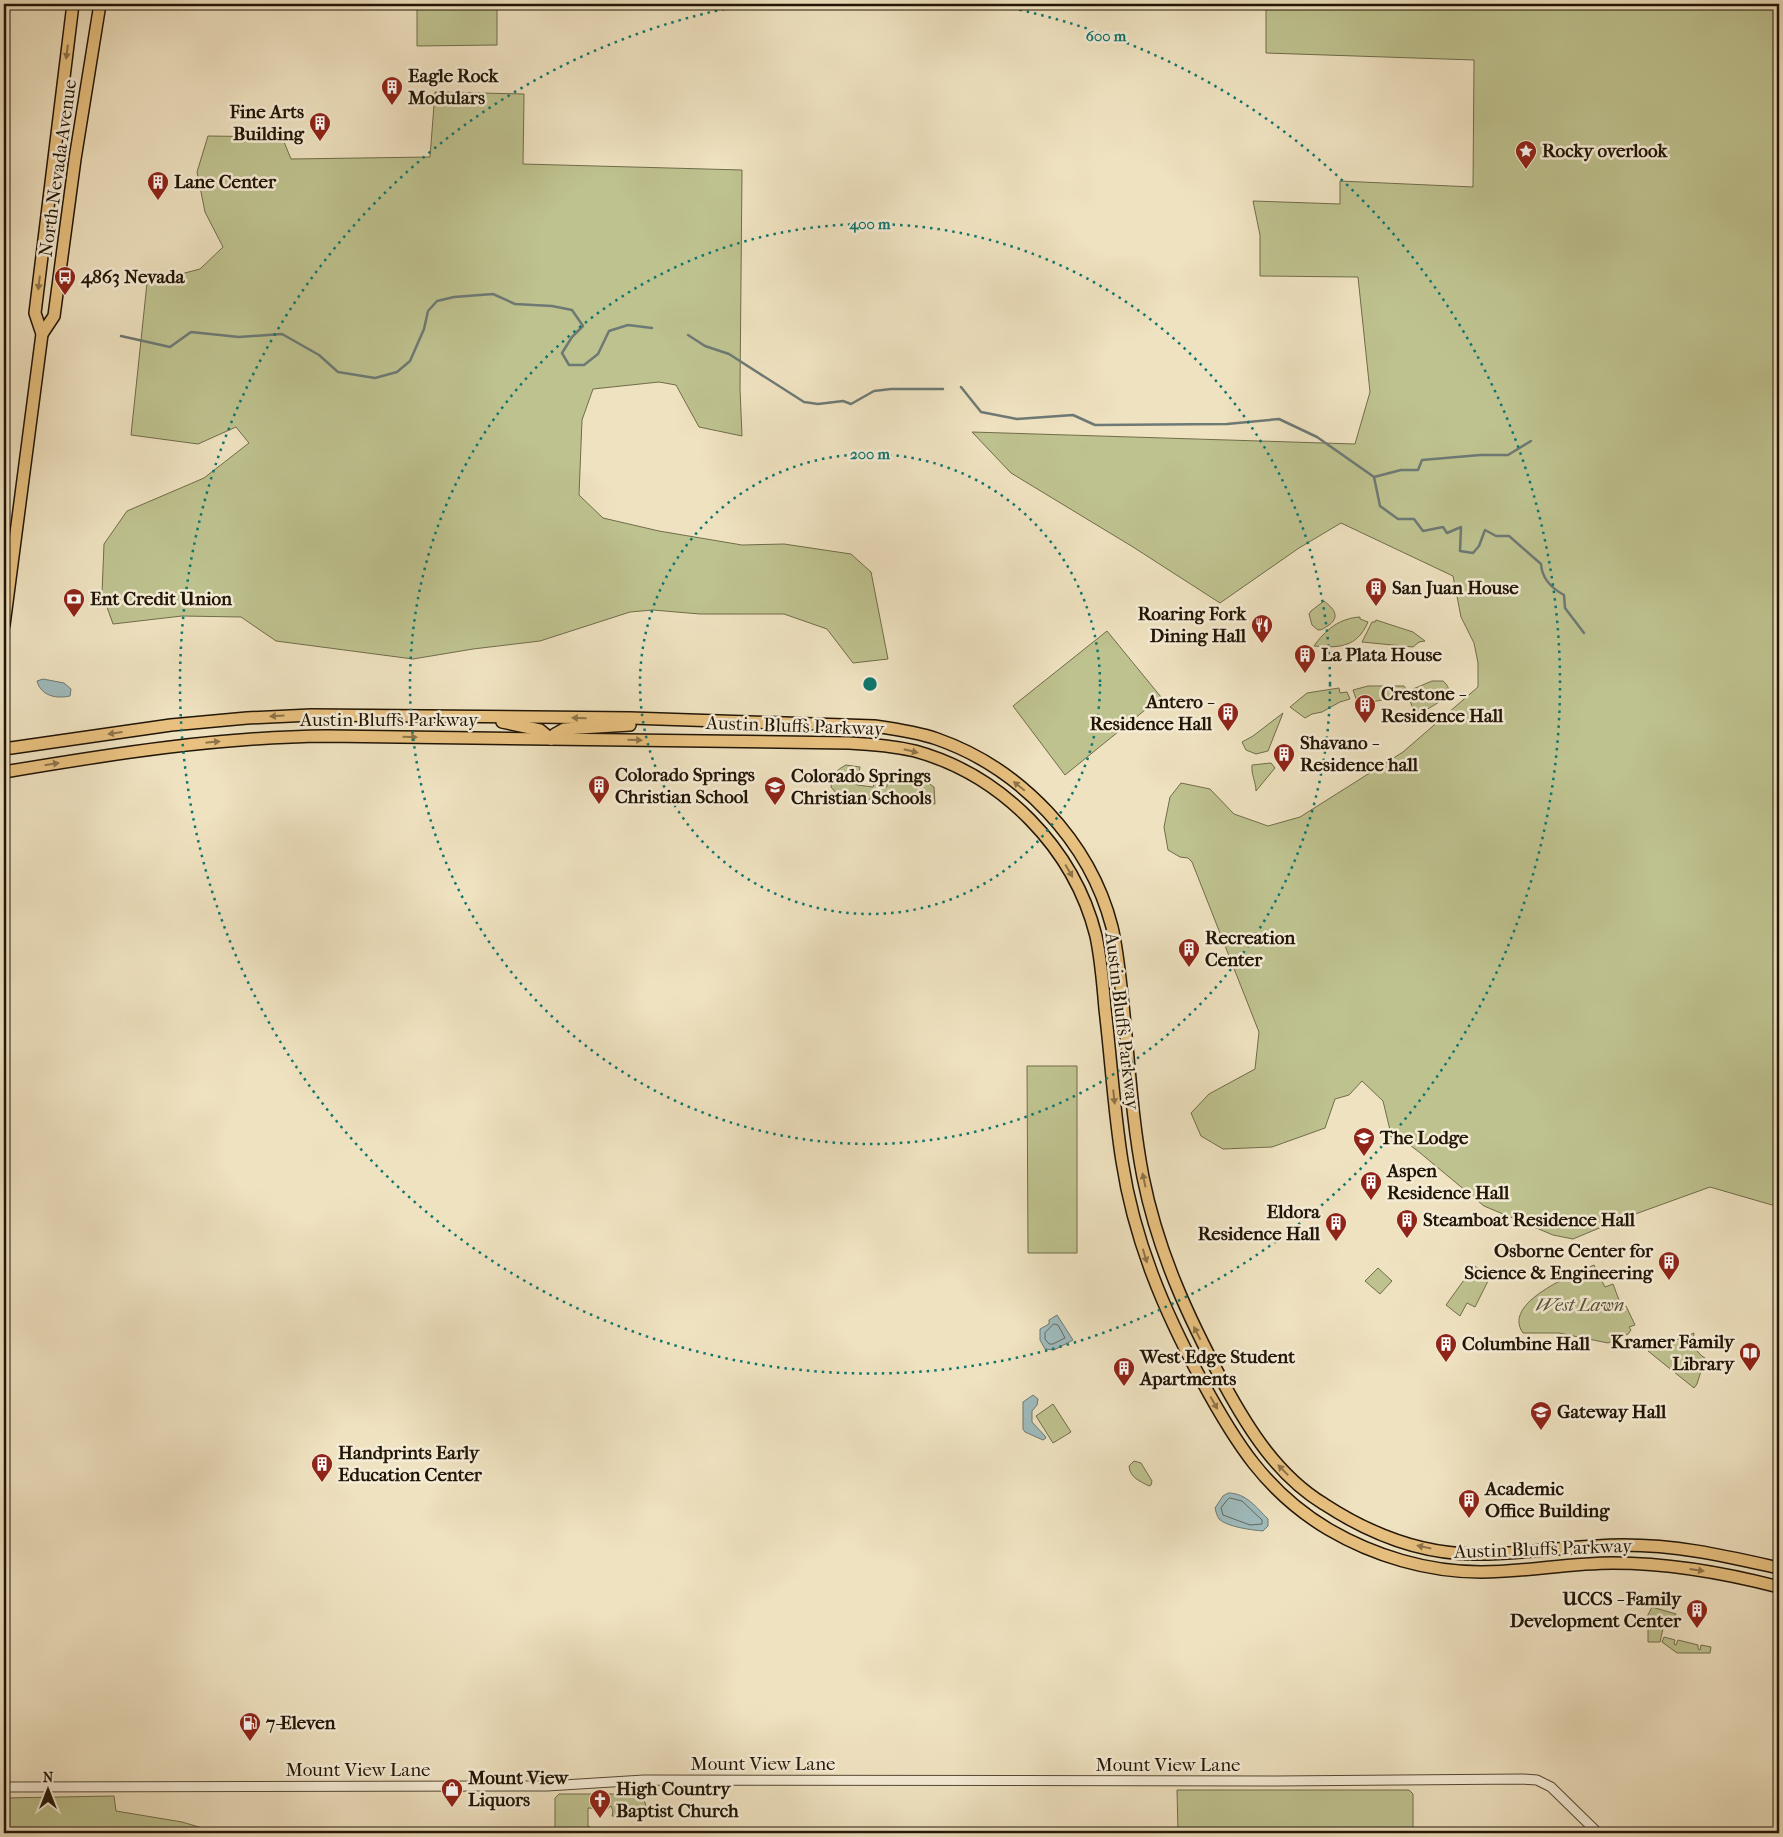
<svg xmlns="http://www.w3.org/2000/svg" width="1783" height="1837" viewBox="0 0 1783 1837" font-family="'IM FELL French Canon',serif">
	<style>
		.green { fill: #bec28f; stroke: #706c4a }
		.water { fill: #9fbbbd; stroke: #6d7974 }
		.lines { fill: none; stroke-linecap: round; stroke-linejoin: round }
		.shore { stroke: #606862; stroke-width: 1 }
		.stream { stroke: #6d7974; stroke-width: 2.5 }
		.tertiary-casing { stroke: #544834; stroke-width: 11 }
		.primary-casing { stroke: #211506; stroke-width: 14 }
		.tertiary { stroke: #f5ecd6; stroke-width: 9 }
		.primary { stroke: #e8c180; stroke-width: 11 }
		.oneway { fill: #8e7449 }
		.ring { fill: none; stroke: #0f766e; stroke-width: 2.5; stroke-dasharray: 2.5 5 }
		.labels { text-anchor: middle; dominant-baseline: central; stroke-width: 5; stroke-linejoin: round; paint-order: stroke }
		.poi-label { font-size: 19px; font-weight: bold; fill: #211506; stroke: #f5ecd6; text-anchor: start }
		.street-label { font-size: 19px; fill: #211506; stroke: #f5ecd6 }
		.park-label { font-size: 19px; font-style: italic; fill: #585236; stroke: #f5ecd6 }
		.centre { fill: #0f766e; stroke: #f5ecd6; stroke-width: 2.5 }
		.ring-label { font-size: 15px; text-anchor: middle; font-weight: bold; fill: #0f766e; stroke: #f5ecd6; stroke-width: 5; stroke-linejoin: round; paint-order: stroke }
	</style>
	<rect width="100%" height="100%" fill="#efe2c0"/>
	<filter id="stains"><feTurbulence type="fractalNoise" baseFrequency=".004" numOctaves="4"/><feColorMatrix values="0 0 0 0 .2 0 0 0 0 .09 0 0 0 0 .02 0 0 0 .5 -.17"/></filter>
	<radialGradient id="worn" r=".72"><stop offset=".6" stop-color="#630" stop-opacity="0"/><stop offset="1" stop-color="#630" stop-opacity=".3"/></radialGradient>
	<!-- green -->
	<g class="green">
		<polygon points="417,4 497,4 497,45 417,46"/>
		<polygon points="1266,4 1779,4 1779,1207 1710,1187 1616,1221 1573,1239 1553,1235 1484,1206 1419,1152 1390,1130 1383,1101 1362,1081 1349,1095 1335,1099 1325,1128 1272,1147 1223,1149 1201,1136 1191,1113 1209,1094 1255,1069 1259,1032 1192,862 1188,858 1180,857 1168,850 1164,827 1170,797 1181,783 1210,789 1234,814 1268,826 1300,817 1403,752 1478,687 1478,663 1474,643 1461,617 1453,576 1341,523 1299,548 1220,603 1133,547 1011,473 972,432 1355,444 1370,392 1358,277 1260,276 1260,235 1253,201 1340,204 1340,181 1473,187 1474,60 1266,53"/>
		<polygon points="435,92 524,94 523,164 742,170 740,389 742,436 699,427 676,385 659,382 593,389 582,420 579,495 603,518 659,531 742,545 784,544 851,554 871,572 888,659 853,663 827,629 784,614 700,614 653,610 630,612 540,641 473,649 413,659 276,641 241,617 182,616 113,624 102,593 104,544 127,511 204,478 249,443 236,427 198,444 131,435 147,283 200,269 223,247 205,212 197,172 208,136 282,137 291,159 430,157"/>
		<path d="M 1324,601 C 1333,608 1341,616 1329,625 C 1324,628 1323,630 1318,630 L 1312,625 L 1309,614 L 1311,611 Z"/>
		<path d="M 1360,617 L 1360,619 L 1368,622 C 1357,648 1338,648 1314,646 C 1325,630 1340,618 1360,617 Z"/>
		<polygon points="1376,620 1413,632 1425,641 1419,642 1413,647 1362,642 1372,622 1375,622"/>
		<polygon points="1107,631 1161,697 1065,775 1013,706"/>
		<path d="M 1432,681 L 1443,681 C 1449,686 1449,690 1449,696 L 1408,721 L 1405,717 L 1414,711 L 1409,698 L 1413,689 Z"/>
		<polygon points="1368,686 1404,686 1406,689 1401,697 1358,704 1353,690"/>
		<polygon points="1339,688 1340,693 1347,692 1350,699 1340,702 1322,712 1312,714 1305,718 1290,707 1307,693"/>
		<polygon points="1283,713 1268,751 1256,754 1246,750 1242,742 1253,736"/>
		<path d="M 1271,763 L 1275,768 L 1256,791 C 1256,782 1251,775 1252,765 Z"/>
		<path d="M 846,765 L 860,767 L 857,785 L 873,787 L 874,784 L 887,787 L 887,772 L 918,776 L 934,787 L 935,804 L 868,799 L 868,802 L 855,802 L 855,799 L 840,798 L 831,787 C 832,775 836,770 846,765 Z"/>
		<polygon points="1027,1066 1077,1066 1077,1253 1028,1253"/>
		<path d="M 1594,1265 L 1605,1287 L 1613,1284 L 1622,1308 L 1626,1306 L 1635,1325 L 1629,1327 L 1631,1330 L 1628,1334 L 1608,1343 L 1559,1333 L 1523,1333 C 1501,1302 1575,1274 1594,1265 Z"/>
		<polygon points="1474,1266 1491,1275 1475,1307 1467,1303 1460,1316 1446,1305"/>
		<polygon points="1378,1268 1392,1281 1380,1294 1365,1281"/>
		<path d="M 1694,1333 C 1692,1343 1696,1353 1705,1358 L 1697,1384 L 1694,1388 L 1648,1351 Z"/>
		<polygon points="1053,1404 1071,1432 1053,1443 1036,1416"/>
		<path d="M 1134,1461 L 1141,1463 L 1152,1481 L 1151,1485 L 1149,1486 C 1140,1481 1130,1478 1129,1466 Z"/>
		<polygon points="1652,1607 1676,1614 1673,1619 1662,1620 1664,1624 1660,1642 1648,1642 1648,1615"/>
		<polygon points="1664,1637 1675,1640 1674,1644 1676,1645 1678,1640 1698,1645 1698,1649 1700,1650 1701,1645 1711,1647 1710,1653 1677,1653 1662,1642"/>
		<polygon points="1177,1790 1409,1790 1413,1794 1413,1833 1171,1833 1178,1833"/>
		<polygon points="559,1794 642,1794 646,1806 624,1817 612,1816 613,1811 611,1806 607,1809 588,1808 588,1827 590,1827 590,1833 598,1833 555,1833 555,1798"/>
		<polygon points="114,1796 116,1811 182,1822 219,1833 4,1833 4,1798"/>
	</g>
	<!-- water -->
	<g class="water">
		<path d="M 43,679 L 64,683 L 71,689 L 70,696 C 56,699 41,696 37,681 Z"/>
		<polygon points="1057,1315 1073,1340 1054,1350 1045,1349 1040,1340 1040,1329 1049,1324 1049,1320"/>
		<polygon points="1033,1395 1038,1399 1037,1405 1032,1411 1032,1422 1045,1436 1046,1438 1043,1440 1025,1432 1023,1429 1023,1402"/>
		<path d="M 1228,1493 C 1246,1493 1256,1507 1268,1519 L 1268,1526 L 1263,1531 C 1252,1530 1227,1527 1219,1519 C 1217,1516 1216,1512 1215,1508 L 1223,1496 Z"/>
	</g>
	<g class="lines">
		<!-- shore -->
		<g class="shore">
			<polygon points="1054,1324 1058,1325 1065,1338 1053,1344 1049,1344 1045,1339 1045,1333"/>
			<polygon points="1230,1498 1242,1501 1262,1520 1262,1524 1250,1525 1223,1515 1221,1508 1227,1500"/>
		</g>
		<!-- stream -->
		<g class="stream">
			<polyline points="688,335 705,346 729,354 804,402 818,404 843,401 851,404 874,391 891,389 943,389"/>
			<polyline points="121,336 170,347 191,332 239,337 282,334 319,355 338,372 375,378 397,372 410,361 424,329 428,311 437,301 454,297 493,294 515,304 552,306 572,310 583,326 572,337 562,353 569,365 584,365 598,354 609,331 628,325 652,328"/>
			<path d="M 961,387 L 981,412 L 1017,419 L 1073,415 L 1095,425 L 1227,424 L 1279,419 L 1317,437 L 1374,477 L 1380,506 L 1398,519 L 1414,519 L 1423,531 L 1443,527 L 1447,533 L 1461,527 L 1460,551 L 1473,553 L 1479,546 L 1485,530 L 1496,536 L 1509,536 L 1541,564 C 1542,579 1551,588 1564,595 L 1565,608 L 1584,633"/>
			<polyline points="1374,477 1401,470 1418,470 1422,460 1480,455 1508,455 1531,441"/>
		</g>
		<!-- tertiary casing -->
		<g class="tertiary-casing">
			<polyline id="tertiary" points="4,1787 547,1786 644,1780 1276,1781 1522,1779 1537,1780 1551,1787 1598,1833"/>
		</g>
		<!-- primary casing -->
		<g class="primary-casing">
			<g id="primary">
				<polyline points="42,334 54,316 75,159 100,4"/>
				<polyline points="4,625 42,334 35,313 73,4"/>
				<polyline points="502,722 540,730 551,739"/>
				<polyline points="551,739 555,734 564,729 630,725"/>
				<path d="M 4,749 L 171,725 L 247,718 L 311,715 L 630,718 L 874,726 C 895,729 917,732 937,739 C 1020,768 1090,841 1112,927 C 1118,953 1120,979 1123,1005 C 1129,1062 1132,1120 1143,1177 C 1158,1252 1188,1317 1224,1384 C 1249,1430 1278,1476 1324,1504 C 1370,1534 1423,1555 1479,1554 C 1527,1554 1575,1545 1623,1545 C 1679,1545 1725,1556 1779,1568"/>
				<path d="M 4,772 C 111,754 218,737 327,736 L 849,743 C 871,744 893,746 915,751 C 1002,775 1074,848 1096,936 C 1101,960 1103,984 1105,1009 C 1111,1059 1114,1111 1122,1161 C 1134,1240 1164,1311 1202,1381 C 1235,1442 1266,1492 1328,1529 C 1374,1556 1428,1572 1481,1572 C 1525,1572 1569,1563 1613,1563 C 1669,1563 1725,1573 1779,1587"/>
			</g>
		</g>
		<!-- tertiary -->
		<use href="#tertiary" class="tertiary"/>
		<!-- primary -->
		<use href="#primary" class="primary"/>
	</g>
	<!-- one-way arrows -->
	<defs><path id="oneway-solid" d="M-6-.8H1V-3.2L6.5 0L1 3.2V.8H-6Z" transform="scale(1.25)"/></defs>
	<g class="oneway">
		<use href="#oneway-solid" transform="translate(67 52) rotate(97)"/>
		<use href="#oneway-solid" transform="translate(39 283) rotate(97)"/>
		<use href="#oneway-solid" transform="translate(277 716) rotate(177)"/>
		<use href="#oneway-solid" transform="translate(579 718) rotate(-179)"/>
		<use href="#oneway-solid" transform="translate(115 733) rotate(172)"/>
		<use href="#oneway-solid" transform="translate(410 737) rotate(1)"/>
		<use href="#oneway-solid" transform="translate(635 740) rotate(1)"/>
		<use href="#oneway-solid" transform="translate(213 742) rotate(-6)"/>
		<use href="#oneway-solid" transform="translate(911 751) rotate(14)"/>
		<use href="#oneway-solid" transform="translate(52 764) rotate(-9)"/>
		<use href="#oneway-solid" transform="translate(1019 786) rotate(-141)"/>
		<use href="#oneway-solid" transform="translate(1069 871) rotate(60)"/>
		<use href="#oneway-solid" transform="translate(1114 1097) rotate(84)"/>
		<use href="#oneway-solid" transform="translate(1144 1180) rotate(-102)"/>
		<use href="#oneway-solid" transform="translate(1145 1256) rotate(73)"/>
		<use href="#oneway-solid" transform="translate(1197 1333) rotate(-117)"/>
		<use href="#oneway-solid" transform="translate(1214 1403) rotate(61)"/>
		<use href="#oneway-solid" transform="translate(1283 1470) rotate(-134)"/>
		<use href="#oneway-solid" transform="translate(1424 1547) rotate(-168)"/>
		<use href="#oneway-solid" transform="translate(1697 1570) rotate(8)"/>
	</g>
	<!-- distance rings -->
	<g class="ring">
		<circle cx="870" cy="684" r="230"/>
		<circle cx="870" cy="684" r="460"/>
		<path d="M990 4A690 690 0 1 1 750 4"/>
	</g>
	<!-- icons -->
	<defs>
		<g id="building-pin" transform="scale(1.125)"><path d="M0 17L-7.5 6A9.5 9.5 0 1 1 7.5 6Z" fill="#8f2418" stroke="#f5ecd6"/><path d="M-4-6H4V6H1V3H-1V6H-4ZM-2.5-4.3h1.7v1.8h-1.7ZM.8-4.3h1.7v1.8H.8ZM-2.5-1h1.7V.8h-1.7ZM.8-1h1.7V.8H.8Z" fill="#fff"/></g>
		<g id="sight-pin" transform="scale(1.125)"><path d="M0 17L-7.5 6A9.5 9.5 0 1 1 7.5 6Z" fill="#8f2418" stroke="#f5ecd6"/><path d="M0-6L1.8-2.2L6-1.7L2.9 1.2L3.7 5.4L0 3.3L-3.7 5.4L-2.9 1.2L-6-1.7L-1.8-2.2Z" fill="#fff"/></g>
		<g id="bus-pin" transform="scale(1.125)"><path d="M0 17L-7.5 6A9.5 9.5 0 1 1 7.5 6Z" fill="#8f2418" stroke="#f5ecd6"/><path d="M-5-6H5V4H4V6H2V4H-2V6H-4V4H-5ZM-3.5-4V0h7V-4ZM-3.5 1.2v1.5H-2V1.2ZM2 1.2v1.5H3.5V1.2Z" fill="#fff"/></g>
		<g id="bank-pin" transform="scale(1.125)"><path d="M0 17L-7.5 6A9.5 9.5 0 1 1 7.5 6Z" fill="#8f2418" stroke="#f5ecd6"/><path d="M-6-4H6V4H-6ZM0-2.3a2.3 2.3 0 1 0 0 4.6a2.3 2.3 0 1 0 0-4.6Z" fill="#fff"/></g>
		<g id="restaurant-pin" transform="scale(1.125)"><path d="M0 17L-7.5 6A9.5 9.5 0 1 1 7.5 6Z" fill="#8f2418" stroke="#f5ecd6"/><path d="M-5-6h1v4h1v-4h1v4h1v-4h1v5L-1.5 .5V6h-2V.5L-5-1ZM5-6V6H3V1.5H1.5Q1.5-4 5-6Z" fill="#fff"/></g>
		<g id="school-pin" transform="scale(1.125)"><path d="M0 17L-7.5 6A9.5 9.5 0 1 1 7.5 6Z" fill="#8f2418" stroke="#f5ecd6"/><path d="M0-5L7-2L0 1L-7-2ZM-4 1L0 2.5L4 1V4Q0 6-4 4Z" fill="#fff"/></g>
		<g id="university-pin" transform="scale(1.125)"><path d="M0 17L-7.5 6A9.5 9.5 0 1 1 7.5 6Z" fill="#8f2418" stroke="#f5ecd6"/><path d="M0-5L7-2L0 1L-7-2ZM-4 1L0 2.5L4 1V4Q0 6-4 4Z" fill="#fff"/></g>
		<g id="library-pin" transform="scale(1.125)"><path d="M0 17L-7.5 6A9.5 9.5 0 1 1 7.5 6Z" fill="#8f2418" stroke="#f5ecd6"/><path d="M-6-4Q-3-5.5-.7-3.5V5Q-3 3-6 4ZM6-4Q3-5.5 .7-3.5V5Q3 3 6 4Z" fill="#fff"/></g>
		<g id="fuel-pin" transform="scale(1.125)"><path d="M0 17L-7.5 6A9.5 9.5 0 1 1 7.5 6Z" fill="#8f2418" stroke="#f5ecd6"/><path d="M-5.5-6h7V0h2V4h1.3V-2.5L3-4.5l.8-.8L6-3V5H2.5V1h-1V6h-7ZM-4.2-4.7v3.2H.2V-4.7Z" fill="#fff"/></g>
		<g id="shop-pin" transform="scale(1.125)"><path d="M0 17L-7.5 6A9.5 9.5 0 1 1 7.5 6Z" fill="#8f2418" stroke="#f5ecd6"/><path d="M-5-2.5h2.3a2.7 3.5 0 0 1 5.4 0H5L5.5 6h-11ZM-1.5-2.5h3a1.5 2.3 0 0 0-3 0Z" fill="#fff"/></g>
		<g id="church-pin" transform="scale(1.125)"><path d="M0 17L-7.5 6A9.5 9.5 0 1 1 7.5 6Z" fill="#8f2418" stroke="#f5ecd6"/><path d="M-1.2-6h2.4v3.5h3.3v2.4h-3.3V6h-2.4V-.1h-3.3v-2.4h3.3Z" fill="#fff"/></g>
	</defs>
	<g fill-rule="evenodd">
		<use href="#building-pin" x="392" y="87"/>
		<use href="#building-pin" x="320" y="123"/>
		<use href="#sight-pin" x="1526" y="151"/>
		<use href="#building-pin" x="158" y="182"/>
		<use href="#bus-pin" x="65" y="277"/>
		<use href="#building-pin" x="1376" y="588"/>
		<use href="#bank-pin" x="74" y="599"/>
		<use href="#restaurant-pin" x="1262" y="625"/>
		<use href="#building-pin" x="1305" y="655"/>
		<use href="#building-pin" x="1365" y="705"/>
		<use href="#building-pin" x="1228" y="713"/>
		<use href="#building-pin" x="1284" y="754"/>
		<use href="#building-pin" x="599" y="786"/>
		<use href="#school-pin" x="775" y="787"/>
		<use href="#building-pin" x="1189" y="949"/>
		<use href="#university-pin" x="1364" y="1138"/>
		<use href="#building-pin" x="1371" y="1182"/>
		<use href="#building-pin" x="1407" y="1220"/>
		<use href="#building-pin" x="1336" y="1223"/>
		<use href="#building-pin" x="1669" y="1262"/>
		<use href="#building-pin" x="1446" y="1344"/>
		<use href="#library-pin" x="1750" y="1353"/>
		<use href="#building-pin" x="1124" y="1368"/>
		<use href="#university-pin" x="1541" y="1412"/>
		<use href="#building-pin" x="322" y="1464"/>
		<use href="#building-pin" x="1469" y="1500"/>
		<use href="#building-pin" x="1697" y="1610"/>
		<use href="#fuel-pin" x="250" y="1723"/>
		<use href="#shop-pin" x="452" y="1789"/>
		<use href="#church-pin" x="600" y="1800"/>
	</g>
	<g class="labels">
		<!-- poi labels -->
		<g class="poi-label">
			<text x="408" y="76">Eagle Rock<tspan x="408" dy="22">Modulars</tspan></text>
			<text x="304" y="112" text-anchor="end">Fine Arts<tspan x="304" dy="22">Building</tspan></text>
			<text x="1542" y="151">Rocky overlook</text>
			<text x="174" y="182">Lane Center</text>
			<text x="81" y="277">4863 Nevada</text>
			<text x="1392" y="588">San Juan House</text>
			<text x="90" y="599">Ent Credit Union</text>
			<text x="1246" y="614" text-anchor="end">Roaring Fork<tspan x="1246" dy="22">Dining Hall</tspan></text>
			<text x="1321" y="655">La Plata House</text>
			<text x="1381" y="694">Crestone -<tspan x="1381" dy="22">Residence Hall</tspan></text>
			<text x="1212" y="702" text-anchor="end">Antero -<tspan x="1212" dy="22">Residence Hall</tspan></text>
			<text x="1300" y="743">Shavano -<tspan x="1300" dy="22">Residence hall</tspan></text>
			<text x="615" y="775">Colorado Springs<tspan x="615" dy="22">Christian School</tspan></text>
			<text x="791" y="776">Colorado Springs<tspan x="791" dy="22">Christian Schools</tspan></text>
			<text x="1205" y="938">Recreation<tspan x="1205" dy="22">Center</tspan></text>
			<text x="1380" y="1138">The Lodge</text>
			<text x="1387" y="1171">Aspen<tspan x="1387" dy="22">Residence Hall</tspan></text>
			<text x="1320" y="1212" text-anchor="end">Eldora<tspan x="1320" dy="22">Residence Hall</tspan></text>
			<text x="1423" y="1220">Steamboat Residence Hall</text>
			<text x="1653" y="1251" text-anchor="end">Osborne Center for<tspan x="1653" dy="22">Science &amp; Engineering</tspan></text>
			<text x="1734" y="1342" text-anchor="end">Kramer Family<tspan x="1734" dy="22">Library</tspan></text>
			<text x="1462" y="1344">Columbine Hall</text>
			<text x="1140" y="1357">West Edge Student<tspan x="1140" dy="22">Apartments</tspan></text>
			<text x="1557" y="1412">Gateway Hall</text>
			<text x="338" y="1453">Handprints Early<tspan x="338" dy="22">Education Center</tspan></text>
			<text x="1485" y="1489">Academic<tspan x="1485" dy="22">Office Building</tspan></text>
			<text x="1681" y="1599" text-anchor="end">UCCS - Family<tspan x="1681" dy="22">Development Center</tspan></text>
			<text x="266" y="1723">7-Eleven</text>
			<text x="468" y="1778">Mount View<tspan x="468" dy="22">Liquors</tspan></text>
			<text x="616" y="1789">High Country<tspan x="616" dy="22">Baptist Church</tspan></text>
		</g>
		<!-- street labels -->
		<g class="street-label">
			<text transform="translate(58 168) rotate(-82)">North Nevada Avenue</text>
			<text x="389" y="720">Austin Bluffs Parkway</text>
			<text transform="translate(795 726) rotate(2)">Austin Bluffs Parkway</text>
			<text transform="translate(1122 1021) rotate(83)">Austin Bluffs Parkway</text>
			<text transform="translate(1543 1549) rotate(-2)">Austin Bluffs Parkway</text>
			<text x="763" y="1764">Mount View Lane</text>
			<text x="1168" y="1765">Mount View Lane</text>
			<text x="358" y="1770">Mount View Lane</text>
		</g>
		<!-- park labels -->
		<g class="park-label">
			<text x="1580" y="1305">West Lawn</text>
		</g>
	</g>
	<circle cx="870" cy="684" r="8" class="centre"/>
	<g class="ring-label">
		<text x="1106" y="41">600 m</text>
		<text x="870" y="229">400 m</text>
		<text x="870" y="459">200 m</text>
	</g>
	<!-- margin -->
	<rect width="1783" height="1837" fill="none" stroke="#efe2c0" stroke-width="20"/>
	<rect x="5" y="5" width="1773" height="1827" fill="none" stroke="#211506" stroke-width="2.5"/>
	<rect x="10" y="10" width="1763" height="1817" fill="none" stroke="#211506"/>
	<!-- north arrow -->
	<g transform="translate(48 1790)" stroke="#f5ecd6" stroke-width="4" paint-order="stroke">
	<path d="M0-4L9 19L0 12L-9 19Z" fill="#211506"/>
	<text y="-8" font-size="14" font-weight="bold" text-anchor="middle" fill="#211506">N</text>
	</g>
	<rect width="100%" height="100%" filter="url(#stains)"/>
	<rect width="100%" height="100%" fill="url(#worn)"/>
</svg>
